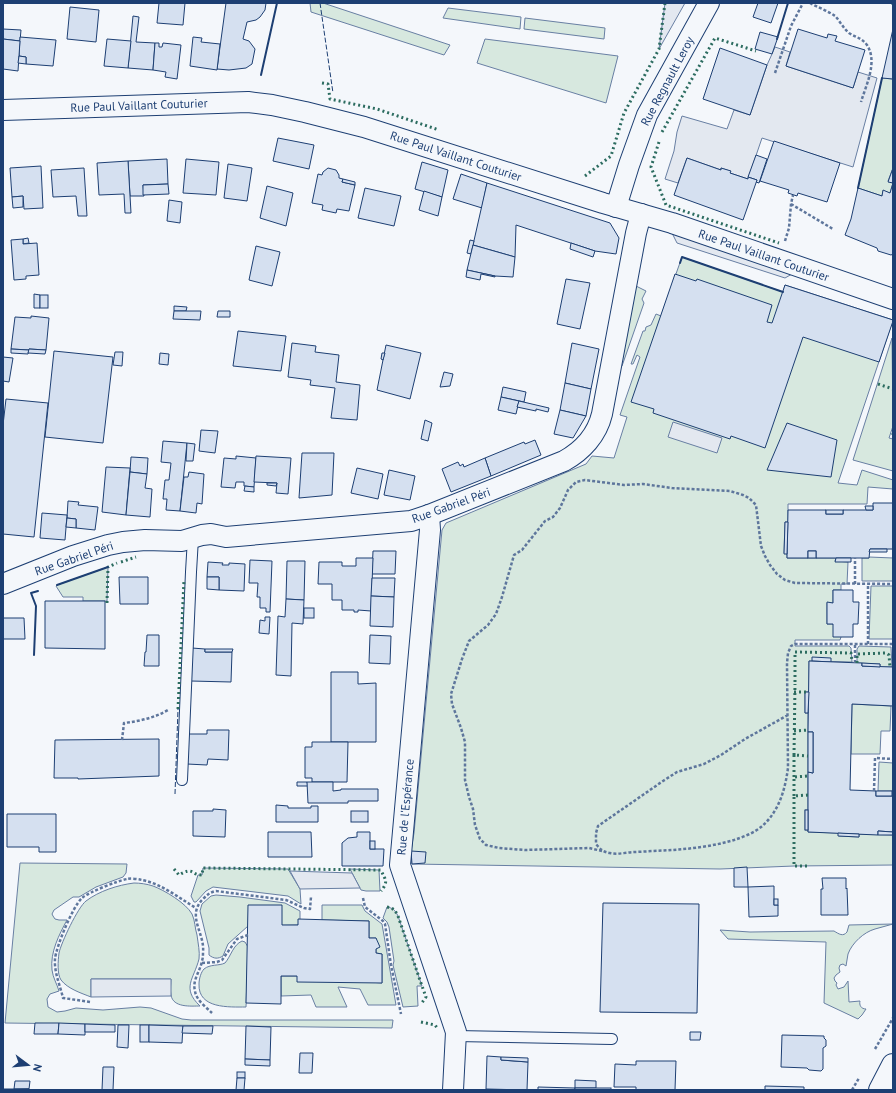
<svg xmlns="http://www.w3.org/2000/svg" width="896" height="1093" viewBox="0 0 896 1093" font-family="'PT Sans',sans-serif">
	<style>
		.green { fill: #d7e8df; stroke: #687fa3 }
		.parking { fill: #e3e8f0; stroke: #687fa3 }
		.building { fill: #d5e0f0; stroke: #1d3f73 }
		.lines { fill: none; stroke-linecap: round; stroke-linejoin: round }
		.service-casing { stroke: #1d3f73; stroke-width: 12 }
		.minor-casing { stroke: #1d3f73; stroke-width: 22 }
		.secondary-casing { stroke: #1d3f73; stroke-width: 24 }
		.path { stroke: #5e769c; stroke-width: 2.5; stroke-dasharray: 3 2; stroke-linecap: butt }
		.service { stroke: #f4f7fb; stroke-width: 10 }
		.minor { stroke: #f4f7fb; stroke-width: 20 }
		.secondary { stroke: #f4f7fb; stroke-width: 22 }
		.hedge { stroke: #2c6c60; stroke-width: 3; stroke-dasharray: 2 3; stroke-linecap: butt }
		.fence { stroke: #1d3f73; stroke-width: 1; stroke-dasharray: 5 2; stroke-linecap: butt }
		.wall { stroke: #1d3f73; stroke-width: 2 }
		.labels { text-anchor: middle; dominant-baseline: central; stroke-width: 3; stroke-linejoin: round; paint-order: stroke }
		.street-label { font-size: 12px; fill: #1d3f73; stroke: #f4f7fb }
	</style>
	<rect width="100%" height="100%" fill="#f4f7fb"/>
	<!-- green -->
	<g class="green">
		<polygon points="310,3 323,3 450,45 444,55 311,12"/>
		<polygon points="448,8 521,17 520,29 443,18"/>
		<polygon points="525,18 605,28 604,39 524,29"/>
		<polygon points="485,39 618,56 606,103 477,63"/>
		<polygon points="882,78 893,79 893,168 888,181 893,183 890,193 883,191 882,196 858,188"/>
		<polygon points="682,257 783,292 785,285 893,320 838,483 857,485 862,470 893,480 893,489 868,487 867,504 788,504 788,522 785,522 784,553 787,554 787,558 836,558 835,561 848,562 847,584 841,584 841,590 833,590 833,603 827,603 827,624 833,624 841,637 840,640 795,640 795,646 849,646 851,648 852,662 809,661 809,692 805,692 805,713 808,713 808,810 805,810 805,830 808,830 808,832 838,833 839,836 859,837 859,834 893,835 893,865 794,866 720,869 412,864 411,851 414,833 442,530 446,523 586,464 592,456 614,458 627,417 620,415 640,357 637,355 633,364 631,364 643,331 645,331 646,327 651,325 656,314 661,316"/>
		<polygon points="634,285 646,291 642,299 644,303 622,366 618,367"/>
		<polygon points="892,338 893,426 889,438 893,439 893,471 853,460"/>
		<polygon points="869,557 893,558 893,581 862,581 862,558 869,558"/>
		<polygon points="108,567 107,601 83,601 83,597 63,597 56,586 57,585"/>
		<polygon points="871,586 893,586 893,639 869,639"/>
		<polygon points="859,646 891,647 892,667 880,667 880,664 857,663 857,649"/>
		<polygon points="852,704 891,706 890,731 881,731 880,754 851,754"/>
		<polygon points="879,762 893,763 893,791 878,791"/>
		<path d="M 20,863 L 127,864 L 126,873 L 123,877 L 96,887 L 79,897 L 73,897 L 54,910 L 52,914 L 53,916 L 55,919 L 59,920 L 67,920 C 59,935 50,952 52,970 C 53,978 57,984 59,991 L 50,994 L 47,999 L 48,1007 L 57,1012 L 65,1011 L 76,1008 L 103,1010 L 140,1007 L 151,1008 L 182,1019 L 191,1020 L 393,1020 L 392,1028 L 5,1023 Z"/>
		<polygon points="203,868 288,869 300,889 301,904 288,896 213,887 206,891 196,902 194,902 191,896 198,875 202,875"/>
		<polygon points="350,869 379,870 380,891 366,891 361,890"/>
		<path d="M 134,883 C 140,883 147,884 153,886 C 164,890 186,903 192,914 C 195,920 195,929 197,935 C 198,943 200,952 199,959 C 194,979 181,988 200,1006 C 191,1006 173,1008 171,995 C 170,990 171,984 171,979 L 91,979 L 91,997 C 81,993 68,989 61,980 C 57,974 58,961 59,953 C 61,943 78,907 86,901 C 99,891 118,885 134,883 Z"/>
		<path d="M 216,895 L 240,897 L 285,903 L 300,911 L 300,920 L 298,925 L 248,926 L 228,944 L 223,956 C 218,959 214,959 209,955 L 209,948 L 200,911 L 202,904 L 211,896 Z"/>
		<polygon points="322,905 362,905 365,911 382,924 396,1005 368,1005 360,989 338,987 347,1007 316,1007 311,995 281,996 281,976 297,976 382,983 382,954 376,953 376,938 369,938 369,921 322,920"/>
		<path d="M 387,907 C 393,908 395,910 398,916 L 422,986 L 417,986 L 418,1006 L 403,1007 L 393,965 L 394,961 L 389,927 L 387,922 L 383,918 Z"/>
		<path d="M 893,924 C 887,926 881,927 875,929 C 864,932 852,943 848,954 C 847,958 847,962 846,966 L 843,964 L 840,965 L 839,968 L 840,972 L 836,975 L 834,978 L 835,981 L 837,983 L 836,985 L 838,989 L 844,987 L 848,981 L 849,1002 L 860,1001 C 859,1005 861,1009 866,1009 L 862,1015 L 858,1019 L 824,1003 L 826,942 L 728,939 L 720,930 L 750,932 L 834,931 C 839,934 843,937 847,932 L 849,925 Z"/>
		<path d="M 242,941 L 245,942 L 248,947 L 246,1007 C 229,1007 198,1009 199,984 C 199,979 201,972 204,969 C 210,964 219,966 225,963 C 231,956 233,945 242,941 Z"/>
	</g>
	<!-- parking -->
	<g class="parking">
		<polygon points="665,3 685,3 659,49"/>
		<polygon points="775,47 790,52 786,66 853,88 858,72 877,78 853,167 762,138 748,179 730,173 730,171 721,168 721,170 687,158 678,183 665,179 674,151 677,132 682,116 727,129 734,110 750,115 767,65 772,54"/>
		<polygon points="672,233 792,274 785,278 677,243"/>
		<polygon points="673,422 722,438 717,453 668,437"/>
		<polygon points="290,871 352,873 360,888 300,889"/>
		<polygon points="91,979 171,979 171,996 91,997"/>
	</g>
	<!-- building -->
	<g class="building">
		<polygon points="159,3 185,3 183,25 157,23"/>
		<polygon points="226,3 266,3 265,10 260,17 256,20 247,22 243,39 249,41 255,49 252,64 246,68 229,70 217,69"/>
		<polygon points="758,3 778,3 771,23 753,17"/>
		<polygon points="70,7 99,10 96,42 67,39"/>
		<polygon points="133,16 139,17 136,42 155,43 153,70 128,68"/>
		<polygon points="3,29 21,30 20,41 3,39"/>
		<polygon points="798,29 827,38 828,34 837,36 835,41 865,50 853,88 786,66"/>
		<polygon points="893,29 893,79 882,78"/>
		<polygon points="760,32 778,37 772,54 755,49"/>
		<polygon points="20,37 56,40 53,66 26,64 26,57 19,56"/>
		<polygon points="193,37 202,38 201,42 220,44 217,70 190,66"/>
		<polygon points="3,39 20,41 18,71 3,69"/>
		<polygon points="107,39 131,41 128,68 104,66"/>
		<polygon points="155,43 159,43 159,47 162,47 163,43 181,45 177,79 165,77 166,72 153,70"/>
		<polygon points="720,48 767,65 750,115 703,99"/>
		<polygon points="19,56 26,57 26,64 18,63"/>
		<polygon points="278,138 314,145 309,169 273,161"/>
		<polygon points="774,141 840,163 827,202 798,193 797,196 788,193 789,190 760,181"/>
		<polygon points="756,155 767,159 759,183 756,182 757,180 748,177"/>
		<polygon points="687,158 721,170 721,168 731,171 730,173 748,179 748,177 757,180 743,220 674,195"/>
		<polygon points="167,159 168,184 143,185 144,196 130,196 128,161"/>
		<polygon points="186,159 219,162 216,195 183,193"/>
		<polygon points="128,161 131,213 125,213 124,194 99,195 97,163"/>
		<polygon points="422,162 448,170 442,197 415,189"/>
		<polygon points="228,164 252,168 247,201 224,198"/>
		<polygon points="41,166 43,208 24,209 23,196 12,197 10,168"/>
		<polygon points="84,168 87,216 78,216 76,196 53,197 51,170"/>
		<polygon points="328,168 336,170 339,175 339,178 343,179 342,182 355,185 349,211 337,209 336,213 322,210 323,205 312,203 318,174 322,175 323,172"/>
		<polygon points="893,168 893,183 888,182"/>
		<polygon points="461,174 487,183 482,208 453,199"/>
		<polygon points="343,179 355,182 355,185 342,182"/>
		<polygon points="487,183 610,223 619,238 616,254 595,251 516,225 515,257 473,245"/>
		<polygon points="893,183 893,254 891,255 878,251 877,248 845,235 851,219 858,188 882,196 883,190 890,193"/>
		<polygon points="168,184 169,194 143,195 143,185"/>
		<polygon points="267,186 293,193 286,226 260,218"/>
		<polygon points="365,188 401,196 394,226 358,218"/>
		<polygon points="424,191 442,197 438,216 419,210"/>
		<polygon points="23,196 23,207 13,208 12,197"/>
		<polygon points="169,200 182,202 180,223 167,221"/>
		<polygon points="28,238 29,243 23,244 23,239"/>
		<polygon points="23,239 23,244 37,243 39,275 26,276 26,279 14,280 11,240"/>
		<polygon points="470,240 474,241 471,254 467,253"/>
		<polygon points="571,243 595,251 593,257 570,249"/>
		<polygon points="473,245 515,257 513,277 495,276 467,270"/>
		<polygon points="256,246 280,252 272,286 249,280"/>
		<polygon points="467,270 495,276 495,277 481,274 480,280 466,277"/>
		<polygon points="675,274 696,281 697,279 772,305 767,322 772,323 785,285 893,320 893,321 879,362 803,337 765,448 731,436 730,439 653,413 654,409 631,402"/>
		<polygon points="566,279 590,283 580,329 557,324"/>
		<polygon points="34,294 40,295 40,308 34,308"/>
		<rect x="40" y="295" width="8" height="13"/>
		<polygon points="174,306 187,307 186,311 174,311"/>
		<polygon points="174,311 201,311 200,320 173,319"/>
		<polygon points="218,311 230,311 230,317 217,317"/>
		<polygon points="31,316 49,318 46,350 29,349 29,350 11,349 15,317 31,318"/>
		<polygon points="238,331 286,336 281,371 233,366"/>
		<polygon points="292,343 316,346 315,352 339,355 336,382 360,385 357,420 331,418 335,388 310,385 311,380 288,377"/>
		<polygon points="572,343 599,349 591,389 565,383"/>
		<polygon points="386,345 421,353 410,399 377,390"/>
		<polygon points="11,349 29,350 28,354 11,353"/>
		<polygon points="29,349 46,350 45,354 28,353"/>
		<polygon points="54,351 113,357 103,443 45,437"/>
		<polygon points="115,352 123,352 122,366 113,365"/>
		<polygon points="160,353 169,354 168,365 159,364"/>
		<polygon points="382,353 385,353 383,360 381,359"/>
		<polygon points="3,357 13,358 9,382 3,381"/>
		<polygon points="444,372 453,374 450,386 440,387"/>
		<polygon points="565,383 591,389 586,416 560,410"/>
		<polygon points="503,387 526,392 524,402 501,397"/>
		<polygon points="501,397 519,401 516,414 498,410"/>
		<polygon points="6,399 48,403 34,537 3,534 3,425"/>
		<polygon points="519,401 549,408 548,412 536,409 536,411 517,407"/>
		<polygon points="560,410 586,416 573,438 554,434"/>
		<polygon points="425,420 432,423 428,441 421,439"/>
		<polygon points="787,423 837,440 831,477 767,470"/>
		<polygon points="201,430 218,431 215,453 199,451"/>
		<polygon points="535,440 541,455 491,476 485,458 524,442 525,444"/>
		<polygon points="163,441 187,443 180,511 166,510 167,499 163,499 165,480 169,480 171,463 161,462"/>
		<polygon points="187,443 195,444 193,461 186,461"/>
		<polygon points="302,453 334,453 332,495 299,498"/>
		<polygon points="236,456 256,458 254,487 244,486 244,482 236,482 235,488 221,487 224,458 236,459"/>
		<polygon points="256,456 291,458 288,494 276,493 277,483 254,482"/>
		<polygon points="131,457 148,458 147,474 130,472"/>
		<polygon points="485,458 491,476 451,492 442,469 458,462 460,466 463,464 464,467"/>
		<polygon points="106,467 130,468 126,515 102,512"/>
		<polygon points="357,468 383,474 378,499 351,493"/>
		<polygon points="389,470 415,476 410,500 384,495"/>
		<polygon points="130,472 147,474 145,488 152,489 150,517 126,515"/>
		<polygon points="189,472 204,474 202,504 197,503 196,513 180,511 184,477 188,477"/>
		<polygon points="267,483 277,483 276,486 267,485"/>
		<polygon points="245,486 254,487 254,492 244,491"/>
		<polygon points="68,501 79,502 78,505 98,507 95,530 76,528 76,519 67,518"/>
		<polygon points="873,503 893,503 893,549 870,549 869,558 816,558 816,551 808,551 808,558 787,558 788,510 826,510 826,514 843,514 843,510 873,510"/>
		<polygon points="865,506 873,506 873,510 866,510"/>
		<rect x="826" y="510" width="17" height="4"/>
		<polygon points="42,513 67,515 65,540 40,538"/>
		<polygon points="67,518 76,519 76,528 66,527"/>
		<polygon points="785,522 788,522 787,554 784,554"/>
		<polygon points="870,549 887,549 887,552 869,552"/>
		<polygon points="373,551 396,551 395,574 372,574"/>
		<rect x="808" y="551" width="8" height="7"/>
		<polygon points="356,558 373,558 371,611 358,610 358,612 354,612 354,610 342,610 342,600 332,600 332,584 318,584 319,562 342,562 342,566 356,566"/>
		<polygon points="836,558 851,558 851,562 835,562"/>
		<polygon points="250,560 272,561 270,612 266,612 266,608 260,608 260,597 257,597 258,583 249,583"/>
		<polygon points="287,561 305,561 304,600 286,599"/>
		<polygon points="208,562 223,563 222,565 229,565 229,563 245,564 244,591 219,590 219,577 207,577"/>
		<polygon points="119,577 148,577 148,604 120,604"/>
		<polygon points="207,577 219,577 219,590 207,589"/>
		<polygon points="372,578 395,578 394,597 371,596"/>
		<polygon points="833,590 853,590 853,602 859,602 858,624 853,624 853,637 833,637 833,624 827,624 827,602 833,603"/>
		<polygon points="371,596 394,597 393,627 370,626"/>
		<polygon points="286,599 304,600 303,624 292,623 291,676 276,675 278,616 285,617"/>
		<polygon points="45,601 105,601 105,649 45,648"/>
		<rect x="304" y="608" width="10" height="10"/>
		<polygon points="265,617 270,617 269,634 259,633 260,620 265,621"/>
		<polygon points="3,618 24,618 25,639 3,639"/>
		<polygon points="147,635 159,635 159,666 144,666 145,652 146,652"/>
		<polygon points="370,635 391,636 390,664 369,663"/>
		<polygon points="192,648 205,649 205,652 232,652 231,682 191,681"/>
		<polygon points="205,649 233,649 232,652 205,652"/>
		<polygon points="812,657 831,658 831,662 812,661"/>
		<polygon points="809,661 862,663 862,666 893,667 893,706 852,704 850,790 876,791 876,796 892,796 892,791 893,791 893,832 878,831 878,835 808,832 808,772 813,773 813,732 808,732"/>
		<polygon points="862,663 880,664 880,667 862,666"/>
		<polygon points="331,672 358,672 358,684 376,683 376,742 331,742"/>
		<polygon points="805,692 809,692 808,713 805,713"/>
		<polygon points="207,730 229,730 228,760 208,759 207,765 187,764 188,734 207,734"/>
		<polygon points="808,732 813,732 813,773 808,772"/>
		<polygon points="159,739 159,776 78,779 78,778 54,778 55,740"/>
		<polygon points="312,742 348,742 347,782 312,782 312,778 305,778 305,747 312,747"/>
		<polygon points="297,782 307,782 308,786 297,786"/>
		<polygon points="307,782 333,782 333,791 341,790 341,789 378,789 378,801 348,801 348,803 308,803"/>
		<rect x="876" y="791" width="16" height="5"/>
		<polygon points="276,805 288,806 288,808 311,808 311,806 318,806 318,822 276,822"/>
		<polygon points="213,809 226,810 225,837 193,836 193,811 213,811"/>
		<rect x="805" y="810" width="3" height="20"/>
		<rect x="351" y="811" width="17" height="11"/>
		<polygon points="7,814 56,814 56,852 39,852 39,847 7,847"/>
		<polygon points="878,831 893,832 893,835 878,835"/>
		<polygon points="268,832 311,832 312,857 268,857"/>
		<polygon points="357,832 370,832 370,849 384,849 383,866 342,866 342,843 348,838 357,837"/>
		<polygon points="838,833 859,834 859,837 838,836"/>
		<rect x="370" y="841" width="5" height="8"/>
		<polygon points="411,851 426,852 425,863 412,864"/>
		<polygon points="747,867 748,887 734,887 734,868"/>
		<polygon points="822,878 846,878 846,889 847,888 848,915 821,915 821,889 823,889"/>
		<polygon points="774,886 774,905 778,905 778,916 749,917 748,887"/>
		<rect x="774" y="899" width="4" height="6"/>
		<polygon points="603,903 699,904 697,1013 600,1012"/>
		<polygon points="248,905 282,905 282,925 298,925 298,919 369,921 369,938 376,938 380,947 376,949 376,953 382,954 382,983 297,982 297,976 281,976 281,1004 246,1003"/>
		<polygon points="35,1023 59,1023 58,1034 34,1034"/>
		<polygon points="59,1023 85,1024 85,1035 58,1034"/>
		<polygon points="85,1024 115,1025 115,1032 85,1032"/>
		<polygon points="118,1025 129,1025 128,1048 117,1047"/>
		<rect x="140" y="1025" width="9" height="17"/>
		<polygon points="149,1025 183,1026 182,1043 149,1042"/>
		<polygon points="183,1026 213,1026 212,1034 182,1033"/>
		<polygon points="246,1026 271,1027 270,1060 245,1059"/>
		<polygon points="690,1032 701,1032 700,1040 690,1040"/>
		<polygon points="782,1035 824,1036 824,1038 826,1040 826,1046 823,1048 823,1069 821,1071 809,1070 807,1068 781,1067"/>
		<polygon points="300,1053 313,1053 312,1073 299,1073"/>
		<polygon points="487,1056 501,1057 501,1060 528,1062 527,1090 486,1089"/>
		<polygon points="501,1057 528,1058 528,1062 501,1060"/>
		<polygon points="245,1059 270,1060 270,1066 245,1065"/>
		<polygon points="636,1061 676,1061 675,1090 636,1090 636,1087 614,1087 615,1064 636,1065"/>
		<polygon points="103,1067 114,1067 113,1090 102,1090"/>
		<rect x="237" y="1072" width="8" height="6"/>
		<polygon points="237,1078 245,1078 244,1090 236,1090"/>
		<polygon points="575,1080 596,1081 596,1088 575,1088"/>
		<polygon points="15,1081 30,1081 29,1089 14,1089"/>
		<polygon points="765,1086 804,1087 804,1090 765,1090"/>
		<polygon points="538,1087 575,1088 575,1090 538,1090"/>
		<rect x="575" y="1088" width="36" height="2"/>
		<polygon points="3,1089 29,1089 3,1090"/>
	</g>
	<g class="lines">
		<!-- service casing -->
		<g class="service-casing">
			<g id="service">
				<polyline points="182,780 191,572 193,538"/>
				<polyline points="456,1036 612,1039"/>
			</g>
		</g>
		<!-- minor casing -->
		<g class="minor-casing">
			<g id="minor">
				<polyline points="3,110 248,102 272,105 305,112 364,127 603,203 672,223 893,299"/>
				<polyline points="616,207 629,165 647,115 709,3"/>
				<polyline points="429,515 430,530 400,865 456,1032 453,1090"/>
				<path d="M 3,584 L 73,556 L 108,545 L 123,542 L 145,540 L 182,541 L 202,535 L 211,534 L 226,537 L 411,521 L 429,515 L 564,461 C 582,451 597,435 602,414 L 636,233 L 641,214"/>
			</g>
		</g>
		<!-- secondary casing -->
		<g class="secondary-casing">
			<polyline id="secondary" points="880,1090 893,1065"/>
		</g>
		<!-- path -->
		<g class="path">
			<path d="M 810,3 C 817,7 828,11 835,16 C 840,21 843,28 849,33 C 855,37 862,38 867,45 C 878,62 866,85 861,102"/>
			<polyline points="775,73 791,26 803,3"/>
			<polyline points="791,204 833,229"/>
			<polyline points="785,241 789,228 791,204 793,195"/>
			<polyline points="855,584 855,558"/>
			<polyline points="868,644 868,584"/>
			<polyline points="855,663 855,644"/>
			<path d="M 788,715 L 745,739 L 721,755 L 704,764 L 677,772 L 663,781 L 598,826 L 596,833 L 596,844 C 600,849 603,852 610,853 C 618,855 627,852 635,852 C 669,850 700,850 734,840 C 743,837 754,833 761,827 C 779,812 785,790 788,768 L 787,663 L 788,653 L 791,646 L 795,644 L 893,644"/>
			<path d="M 122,740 L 124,723 C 140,721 154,718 168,710"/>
			<polyline points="874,791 875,758 893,759"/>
			<polyline points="602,851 589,848 525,850 499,848 486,845 480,839 475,825 473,809 469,797 465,780 465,742 461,728 452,704 451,694 462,659 469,641 488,625 496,614 502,597 514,555 522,550 545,521 553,517 560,508 568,490 576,482 585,480 624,485 643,484 672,488 730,491 743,495 749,498 756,505 761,546 765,556 770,565 777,574 785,580 795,583 893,584"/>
			<polyline points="363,898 365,907 383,921 385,924 391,965 401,1014"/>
			<polyline points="202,963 217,962 222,960 237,939 248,935"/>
			<path d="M 90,1002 L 63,998 C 60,985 54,972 55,959 C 56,947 73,906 82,898 C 89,892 117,881 127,879 C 131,878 138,879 142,880 C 162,884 179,898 196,908"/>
			<path d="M 212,1013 C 206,1007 196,1000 195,991 C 192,980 200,972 202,961 C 203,958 203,955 203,952 C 205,933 186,916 203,899 C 207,895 210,892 216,891 L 286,900 L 304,908 L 310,909 L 311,897"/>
			<polyline points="875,1049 893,1018"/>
			<polyline points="852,1090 859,1078"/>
		</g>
		<!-- service -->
		<use href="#service" class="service"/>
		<!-- minor -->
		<use href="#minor" class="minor"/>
		<!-- secondary -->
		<use href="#secondary" class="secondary"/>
		<!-- hedge -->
		<g class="hedge">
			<polyline points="891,3 893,3"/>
			<polyline points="322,83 328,84 330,99 377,109 439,130"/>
			<polyline points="662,132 715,38 756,51"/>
			<polyline points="659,142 651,167 666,205 779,243"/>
			<polyline points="585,176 611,156 624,113 659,49 665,3"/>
			<polyline points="878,384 893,389"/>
			<polyline points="893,433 893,435"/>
			<polyline points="121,562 136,557"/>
			<polyline points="107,603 108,567 117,563"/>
			<polyline points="857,663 857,654 886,653 889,655 890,667"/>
			<polyline points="795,682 795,652 851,653 852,662"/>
			<polyline points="794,692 807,692"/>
			<polyline points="178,709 184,580"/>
			<polyline points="794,731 808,730"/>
			<polyline points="794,755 795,684"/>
			<polyline points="794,777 794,755 808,756"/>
			<polyline points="794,796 794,777 808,776"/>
			<polyline points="807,866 794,866 794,796 808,795"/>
			<path d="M 174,869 L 179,875 C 194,866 190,875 202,875 L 203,868 L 381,870 C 385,880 389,881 381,891"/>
			<path d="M 387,907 C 393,908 395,910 398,916 L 422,986 L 426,997 L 421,1004"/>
			<polyline points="421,1022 435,1025 438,1029"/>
		</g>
		<!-- fence -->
		<g class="fence">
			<polyline points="320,3 333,93"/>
			<polyline points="175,794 178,709"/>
		</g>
		<!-- wall -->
		<g class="wall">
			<polyline points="777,39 788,3"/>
			<polyline points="261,75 277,3"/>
			<polyline points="858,188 882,78"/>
			<polyline points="680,263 682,257 783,292"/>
			<polyline points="57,585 108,567"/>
			<polyline points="34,655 36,606 31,593 38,591"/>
		</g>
	</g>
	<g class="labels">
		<!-- street labels -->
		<g class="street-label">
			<text transform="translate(667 81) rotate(-62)">Rue Regnault Leroy</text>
			<text transform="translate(139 105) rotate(-2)">Rue Paul Vaillant Couturier</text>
			<text transform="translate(456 156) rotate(18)">Rue Paul Vaillant Couturier</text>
			<text transform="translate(764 255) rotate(19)">Rue Paul Vaillant Couturier</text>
			<text transform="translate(451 505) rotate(-20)">Rue Gabriel Péri</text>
			<text transform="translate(74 558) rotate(-19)">Rue Gabriel Péri</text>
			<text transform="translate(405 807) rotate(-85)">Rue de l'Espérance</text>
		</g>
	</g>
	<!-- border -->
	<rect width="896" height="1093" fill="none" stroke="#1d3f73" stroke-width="8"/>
	<!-- north arrow -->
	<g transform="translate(28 1065) rotate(106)" stroke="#f4f7fb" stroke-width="3" paint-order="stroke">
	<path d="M0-3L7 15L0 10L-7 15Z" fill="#1d3f73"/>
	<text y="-6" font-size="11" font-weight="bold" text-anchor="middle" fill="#1d3f73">N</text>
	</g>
</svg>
